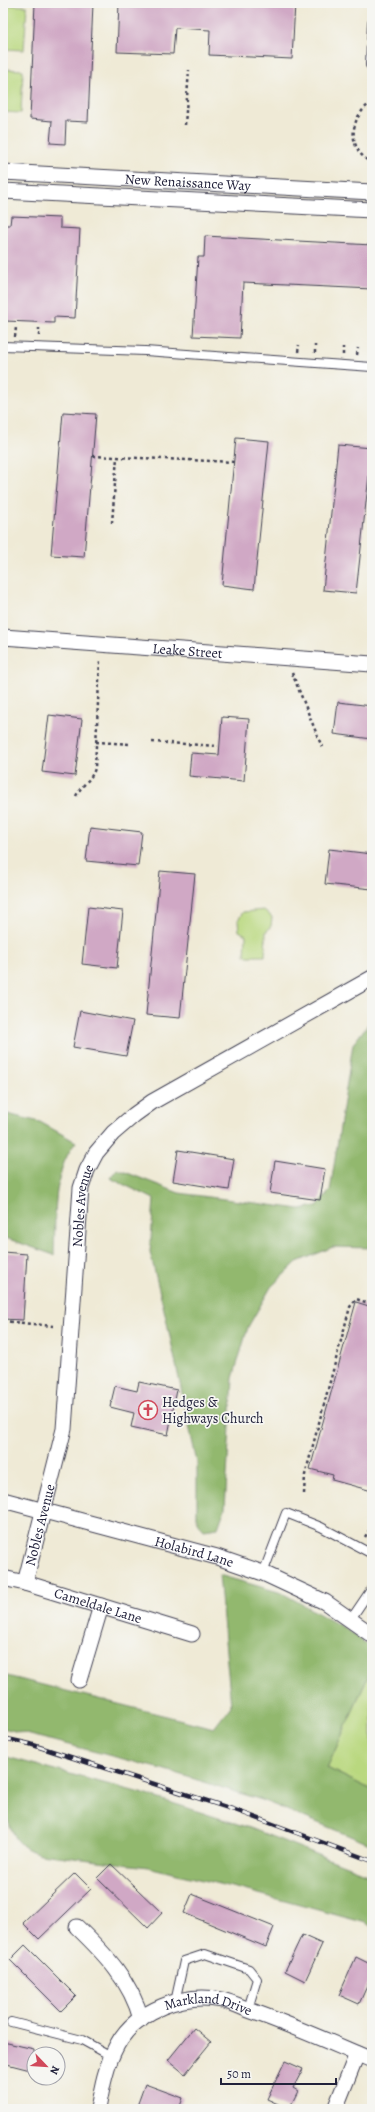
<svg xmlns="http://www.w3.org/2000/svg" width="375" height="2112" viewBox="0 0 375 2112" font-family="Alegreya,serif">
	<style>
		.green { fill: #b9d87f; stroke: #6e7d5d }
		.forest { fill: #92b86e; stroke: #5a6d54 }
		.building { fill: #d0a8c5 }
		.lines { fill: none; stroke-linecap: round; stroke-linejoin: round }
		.lane-casing { stroke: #414052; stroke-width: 10 }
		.street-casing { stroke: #414052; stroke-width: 17 }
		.path { stroke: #414052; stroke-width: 2.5; stroke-dasharray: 3 3; stroke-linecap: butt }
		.lane { stroke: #fff; stroke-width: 8 }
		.street { stroke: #fff; stroke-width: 15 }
		.rail-casing { stroke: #22223b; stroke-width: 4.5 }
		.rail { stroke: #f6f6f2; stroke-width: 3; stroke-dasharray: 9; stroke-linecap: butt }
		.labels { text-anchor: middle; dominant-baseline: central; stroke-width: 3.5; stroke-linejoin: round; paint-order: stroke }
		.street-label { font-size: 14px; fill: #22223b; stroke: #f6f6f2 }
		.poi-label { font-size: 14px; fill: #22223b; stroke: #f6f6f2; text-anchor: start }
	</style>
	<rect width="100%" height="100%" fill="#f6f6f2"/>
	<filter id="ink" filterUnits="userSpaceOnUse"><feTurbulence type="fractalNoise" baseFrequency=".025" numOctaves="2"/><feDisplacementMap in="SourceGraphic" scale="8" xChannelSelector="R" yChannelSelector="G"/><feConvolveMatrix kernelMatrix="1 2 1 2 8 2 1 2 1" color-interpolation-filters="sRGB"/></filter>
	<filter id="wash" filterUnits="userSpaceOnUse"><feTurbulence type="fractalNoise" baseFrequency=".012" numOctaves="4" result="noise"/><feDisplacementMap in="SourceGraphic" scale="16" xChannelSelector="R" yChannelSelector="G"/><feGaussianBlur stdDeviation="0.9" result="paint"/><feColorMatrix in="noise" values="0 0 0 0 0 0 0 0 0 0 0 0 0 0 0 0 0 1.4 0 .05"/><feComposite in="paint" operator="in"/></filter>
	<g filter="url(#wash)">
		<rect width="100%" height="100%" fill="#efead6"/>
		<!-- green -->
		<g class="green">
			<polygon points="3,5 27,6 24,50 3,49"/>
			<polygon points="3,69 23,70 21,113 3,112"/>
			<polygon points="264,910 272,917 271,926 266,932 265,956 245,956 246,935 239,931 238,920 243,912"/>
			<polygon points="372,1668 372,1790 327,1768"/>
		</g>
		<!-- forest -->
		<g class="forest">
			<polygon points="372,1019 372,1248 333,1247 297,1262 271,1287 248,1327 233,1378 225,1508 218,1528 204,1530 197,1522 197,1463 166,1318 150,1252 154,1199 110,1178 117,1169 179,1193 300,1209 317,1206 330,1191 353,1044"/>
			<path d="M 3,1113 L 40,1122 L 76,1142 C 51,1173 56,1217 54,1255 L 3,1237 Z"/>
			<polygon points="219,1575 282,1593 346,1629 372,1648 372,1668 327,1768 372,1790 372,1845 262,1800 162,1769 3,1728 3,1675 214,1728 231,1706"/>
			<path d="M 3,1756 L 144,1794 L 250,1828 L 372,1876 L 372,1927 L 366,1923 L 244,1890 L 148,1867 L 41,1854 C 20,1848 15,1840 8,1820 L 3,1817 Z"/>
		</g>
		<g id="blocks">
			<!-- building -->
			<g class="building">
				<polygon points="35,3 93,3 88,122 66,121 65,144 50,143 52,121 30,119"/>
				<polygon points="119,3 295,3 292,59 209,55 210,30 175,28 173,54 117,52"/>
				<polygon points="11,216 60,218 60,228 80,229 75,318 54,317 54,323 5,321 6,315 3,314 3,225 10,225"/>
				<polygon points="205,236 372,245 372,289 243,283 240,338 193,336 198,257 204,257"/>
				<polygon points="63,412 96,414 84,557 51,555"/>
				<polygon points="236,438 269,441 254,589 222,585"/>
				<polygon points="338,445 372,448 356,593 323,590"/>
				<polygon points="338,702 372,706 372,739 334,734"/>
				<polygon points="49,715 82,719 75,776 42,772"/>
				<polygon points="222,717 249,719 244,781 189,776 191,753 219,755"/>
				<polygon points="90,826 142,832 138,866 86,861"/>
				<polygon points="329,849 372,854 372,889 325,884"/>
				<polygon points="160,871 195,874 180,1018 146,1015"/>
				<polygon points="88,907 123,911 117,968 82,964"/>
				<polygon points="80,1011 133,1021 126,1056 73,1047"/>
				<polygon points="178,1150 234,1159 229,1190 173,1181"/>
				<polygon points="275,1161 325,1169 320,1200 270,1193"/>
				<polygon points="3,1252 27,1254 23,1320 3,1319"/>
				<polygon points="356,1302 372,1307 372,1491 332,1480 333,1475 310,1469"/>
				<polygon points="139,1382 177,1390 168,1435 131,1427 134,1413 110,1407 115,1386 137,1391"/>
				<polygon points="111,1864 162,1913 148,1928 97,1878"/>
				<polygon points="75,1873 91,1889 39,1939 23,1923"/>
				<polygon points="192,1894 274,1927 266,1947 184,1913"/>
				<polygon points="302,1935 322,1944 305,1981 285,1971"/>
				<polygon points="25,1945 76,1996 61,2011 10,1960"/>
				<polygon points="356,1957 372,1965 372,1975 359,2004 339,1995"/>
				<polygon points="194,2028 211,2042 185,2074 168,2060"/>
				<polygon points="3,2042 34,2049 34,2071 3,2063"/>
				<polygon points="285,2061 303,2069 293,2088 298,2091 289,2109 267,2099"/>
				<polygon points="145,2084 183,2098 179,2109 146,2109 137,2106"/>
			</g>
		</g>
	</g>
	<g filter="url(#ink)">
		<use href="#blocks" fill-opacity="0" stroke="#414052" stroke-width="1"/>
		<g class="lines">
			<!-- lane casing -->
			<g class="lane-casing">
				<g id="lane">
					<polyline points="372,22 370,65 372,66"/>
					<polyline points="3,346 145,351 372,367"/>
					<polyline points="263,1573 286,1513 321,1527 372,1554"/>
					<polyline points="351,1619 372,1588"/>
					<polyline points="175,2002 184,1961 205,1954 249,1969 257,1979 248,2009"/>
					<polyline points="11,2022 82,2040 111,2056"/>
				</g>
			</g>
			<!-- street casing -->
			<g class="street-casing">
				<g id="street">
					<path id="s1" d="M 3,172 L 372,192"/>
					<polyline points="3,191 372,210"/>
					<path id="s2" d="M 3,637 L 372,664"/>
					<path id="s3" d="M 3,1500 L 217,1557 L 263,1573 L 325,1602 L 372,1635"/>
					<path id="s4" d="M 3,1578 L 25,1583 L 192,1634"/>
					<path id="s5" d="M 25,1583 L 64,1429 L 81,1188 L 87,1170 L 96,1153 L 113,1133 L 134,1115 L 152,1102 L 372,978"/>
					<polyline points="79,1680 101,1606"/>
					<path d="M 77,1927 C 105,1954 131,1981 141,2019"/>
					<path id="s6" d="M 98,2109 C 102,2087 106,2065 117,2045 C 136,2010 184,1992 222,2000 C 234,2003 245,2009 257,2013 C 296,2027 334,2044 372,2060"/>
					<polyline points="335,2109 357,2054"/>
				</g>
			</g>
			<!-- path -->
			<g class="path">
				<path d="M 372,102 C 349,117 346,149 372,163"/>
				<polyline points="185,125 189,70"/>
				<polyline points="39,336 39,328"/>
				<polyline points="15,337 16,327"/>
				<polyline points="298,352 299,345"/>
				<polyline points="315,353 315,345"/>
				<polyline points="343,355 343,347"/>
				<polyline points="357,355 358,348"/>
				<polyline points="93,456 234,462"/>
				<polyline points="112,523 117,457"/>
				<polyline points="292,673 322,747"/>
				<polyline points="96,742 131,744"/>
				<polyline points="152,742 218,746"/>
				<path d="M 76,796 C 81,785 92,780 95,768 L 100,659"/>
				<polyline points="3,1321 53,1326"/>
				<polyline points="304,1494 305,1475 350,1307 356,1299 372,1304"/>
				<polyline points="365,1537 371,1527"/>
			</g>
			<!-- lane -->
			<use href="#lane" class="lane"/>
			<!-- street -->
			<use href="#street" class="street"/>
			<!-- rail casing -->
			<g class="rail-casing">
				<polyline id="rail" points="3,1738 30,1744 235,1810 372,1861"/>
			</g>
			<!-- rail -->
			<use href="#rail" class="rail"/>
		</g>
	</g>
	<!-- icons -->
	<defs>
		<g id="church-ring" transform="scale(1)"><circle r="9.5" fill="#f6f6f2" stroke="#d1495b" stroke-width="1.5"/><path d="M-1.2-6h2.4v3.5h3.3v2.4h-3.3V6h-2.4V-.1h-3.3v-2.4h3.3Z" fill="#d1495b"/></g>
	</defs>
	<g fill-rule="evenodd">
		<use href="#church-ring" x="148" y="1410"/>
	</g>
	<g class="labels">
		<!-- street labels -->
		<g class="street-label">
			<text stroke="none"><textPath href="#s1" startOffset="185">New Renaissance Way</textPath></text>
			<text stroke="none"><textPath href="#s2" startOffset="185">Leake Street</textPath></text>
			<text stroke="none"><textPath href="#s5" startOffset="383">Nobles Avenue</textPath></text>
			<text stroke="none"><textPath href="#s5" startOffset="60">Nobles Avenue</textPath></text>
			<text stroke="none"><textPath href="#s3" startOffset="198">Holabird Lane</textPath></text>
			<text stroke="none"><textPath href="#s4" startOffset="99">Cameldale Lane</textPath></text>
			<text stroke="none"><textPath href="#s6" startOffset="175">Markland Drive</textPath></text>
		</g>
		<!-- poi labels -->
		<g class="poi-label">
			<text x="162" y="1402">Hedges &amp;<tspan x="162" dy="16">Highways Church</tspan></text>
		</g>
	</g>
	<!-- margin -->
	<rect width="375" height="2112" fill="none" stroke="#f6f6f2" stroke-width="16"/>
	<!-- north arrow -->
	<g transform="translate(46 2066) rotate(115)"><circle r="19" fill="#f6f6f2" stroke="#a1a1a9"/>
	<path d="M0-3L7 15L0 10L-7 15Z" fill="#d1495b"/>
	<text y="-6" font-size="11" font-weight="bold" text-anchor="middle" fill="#22223b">N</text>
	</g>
	<!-- scale -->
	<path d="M221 2078v6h115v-6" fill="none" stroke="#22223b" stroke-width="2"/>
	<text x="227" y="2078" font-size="12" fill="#22223b" stroke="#f6f6f2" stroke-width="3" paint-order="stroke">50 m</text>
</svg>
